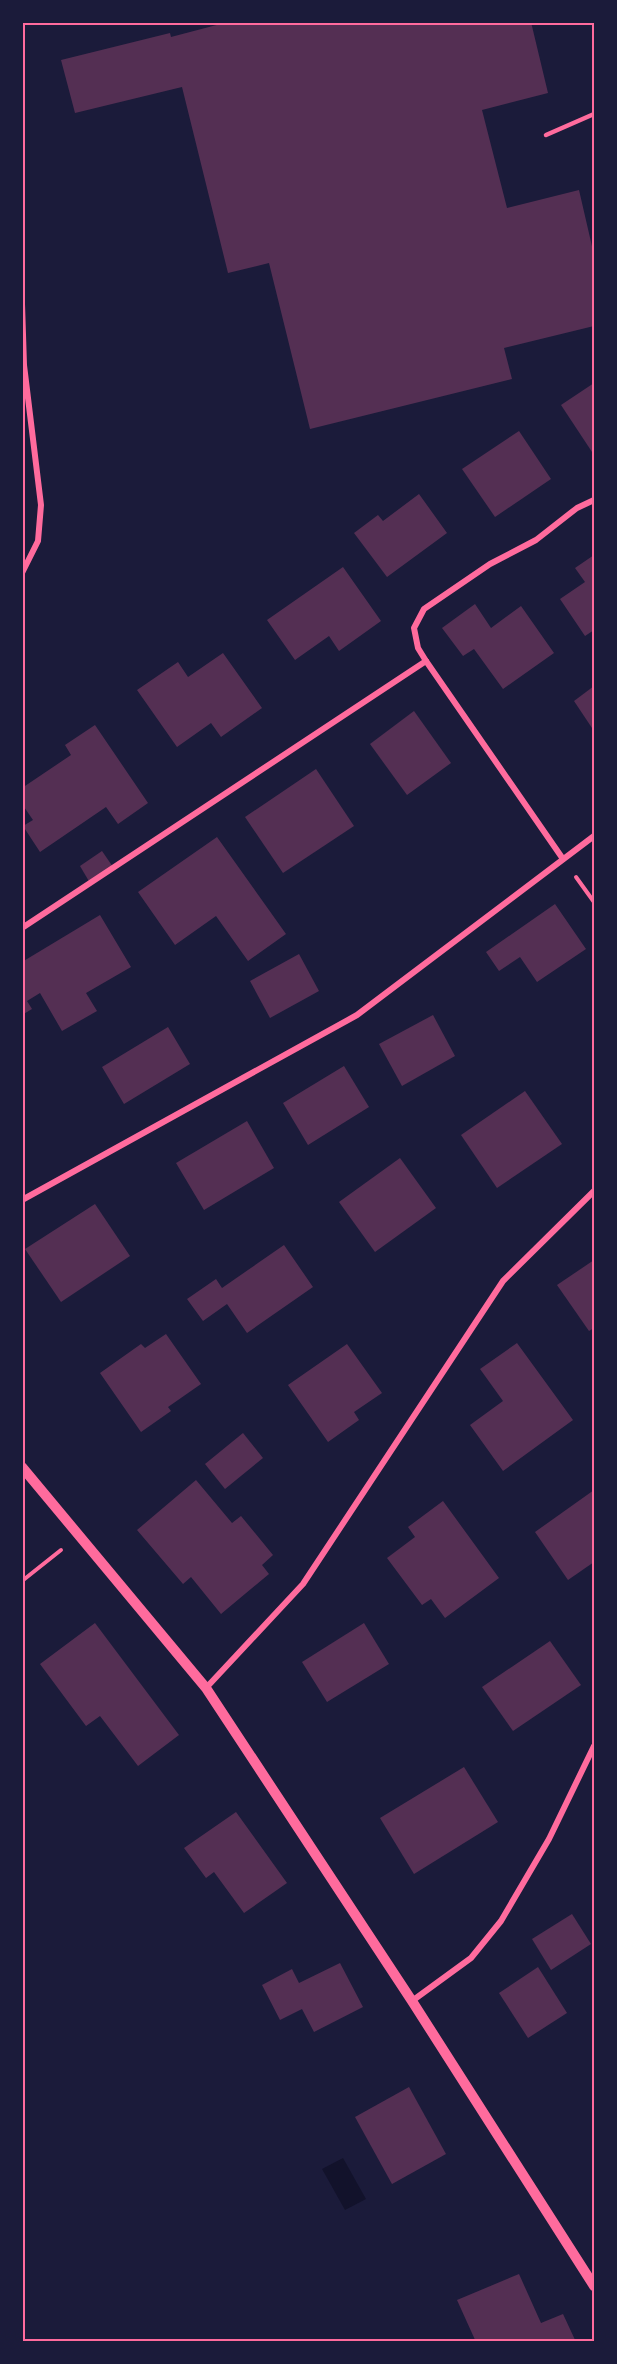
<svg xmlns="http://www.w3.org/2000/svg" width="617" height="2364" viewBox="0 0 617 2364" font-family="'DM Sans',sans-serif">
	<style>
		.water { fill: #12122b }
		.building { fill: #542f53 }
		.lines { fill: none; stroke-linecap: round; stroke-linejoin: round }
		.path { stroke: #ff6b9d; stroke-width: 4 }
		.service { stroke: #ff6b9d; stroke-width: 4.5 }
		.minor { stroke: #ff6b9d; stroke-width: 6 }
		.tertiary { stroke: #ff6b9d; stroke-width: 10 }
		.neatline { fill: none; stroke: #ff6b9d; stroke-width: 2 }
	</style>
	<rect width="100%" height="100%" fill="#1b1b3a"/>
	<!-- water -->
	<polygon class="water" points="343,2158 366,2199 345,2210 322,2169"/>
	<!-- building -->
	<g class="building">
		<polygon points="228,22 531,22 548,93 482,110 507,208 579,190 594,255 594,326 504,348 512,379 310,429 269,263 228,273 182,87 75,113 61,60 170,33 171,37"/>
		<polygon points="594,383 594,455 561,405"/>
		<polygon points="519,431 551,479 495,517 462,469"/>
		<polygon points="419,494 447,533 387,577 354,533 378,515 383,521"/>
		<polygon points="594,555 594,630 585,636 560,599 585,582 575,568"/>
		<polygon points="343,567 381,621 339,651 329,636 295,660 267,620"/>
		<polygon points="475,604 491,628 521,606 554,653 503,689 474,649 463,656 442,628"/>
		<polygon points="223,653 262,708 221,737 211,723 177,747 137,690 178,662 188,677"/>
		<polygon points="594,686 594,731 574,701"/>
		<polygon points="414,711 451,763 407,795 370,744"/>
		<polygon points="95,725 148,803 118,824 106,807 40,852 23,826 33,820 22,804 22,788 71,755 65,745"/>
		<polygon points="316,769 354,826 283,873 245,817"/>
		<polygon points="217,837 286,934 248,961 216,916 175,945 138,892"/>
		<polygon points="102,851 113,867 90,883 80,866"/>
		<polygon points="555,904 586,949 537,982 520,957 499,971 486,952"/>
		<polygon points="100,915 131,967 86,993 97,1011 62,1031 40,993 27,1001 32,1009 22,1015 22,962"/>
		<polygon points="299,954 319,991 270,1018 250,981"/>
		<polygon points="433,1015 455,1056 402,1086 379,1044"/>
		<polygon points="168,1027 190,1064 124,1104 102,1067"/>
		<polygon points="344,1066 369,1107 308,1145 283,1103"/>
		<polygon points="525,1091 562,1144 497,1188 461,1135"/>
		<polygon points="247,1121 274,1168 204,1210 176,1163"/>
		<polygon points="400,1158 436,1208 375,1252 339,1202"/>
		<polygon points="95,1204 130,1256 61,1302 25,1249"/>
		<polygon points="284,1245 313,1287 247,1333 227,1304 203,1321 187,1299 216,1279 222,1288"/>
		<polygon points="594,1260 594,1328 589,1331 557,1285"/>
		<polygon points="166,1334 201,1384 168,1407 171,1411 141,1432 100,1373 141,1344 145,1348"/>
		<polygon points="517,1343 573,1420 503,1471 470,1425 503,1401 480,1369"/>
		<polygon points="347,1344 382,1393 354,1412 359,1420 328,1442 288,1385"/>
		<polygon points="243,1433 263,1458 225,1489 205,1464"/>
		<polygon points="196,1480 232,1523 241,1516 273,1555 262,1565 269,1574 221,1614 191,1577 183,1584 137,1530"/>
		<polygon points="594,1490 594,1562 568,1580 535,1532"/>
		<polygon points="443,1501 499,1578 445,1618 431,1599 422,1605 387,1558 415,1537 408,1527"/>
		<polygon points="95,1623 179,1735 138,1766 100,1716 86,1726 40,1664"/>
		<polygon points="364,1623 389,1664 327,1702 302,1662"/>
		<polygon points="550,1641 581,1685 513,1731 482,1687"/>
		<polygon points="464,1767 498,1822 414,1874 380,1818"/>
		<polygon points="236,1812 287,1883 244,1913 214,1872 206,1878 184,1848"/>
		<polygon points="572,1914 591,1944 551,1970 532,1939"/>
		<polygon points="340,1963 363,2007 314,2032 302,2009 280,2020 262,1985 292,1969 299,1983"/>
		<polygon points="538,1967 567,2013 528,2038 499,1993"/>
		<polygon points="409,2087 446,2154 392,2184 355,2117"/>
		<polygon points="519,2274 541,2323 563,2314 576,2342 476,2342 457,2300"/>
	</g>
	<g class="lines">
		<!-- path -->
		<g class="path">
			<polyline points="576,877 594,902"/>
			<polyline points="22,1581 61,1550"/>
		</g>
		<!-- service -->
		<polyline class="service" points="546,135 594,114"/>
		<!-- minor -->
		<g class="minor">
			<polyline points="22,304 24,365 41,505 38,541 22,573"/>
			<polyline points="563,859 426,661 418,648 414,628 424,609 490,564 536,540 577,508 594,500"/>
			<polyline points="22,928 426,661"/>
			<polyline points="22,1200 357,1015 594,836"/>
			<polyline points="206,1688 303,1584 503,1281 594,1191"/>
			<polyline points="412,2001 471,1958 501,1921 549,1839 594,1746"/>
		</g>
		<!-- tertiary -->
		<polyline class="tertiary" points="22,1467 206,1688 412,2001 594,2286"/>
	</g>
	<!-- border -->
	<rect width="617" height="2364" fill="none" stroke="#1b1b3a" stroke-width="48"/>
	<rect x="24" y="24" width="569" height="2316" class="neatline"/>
</svg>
